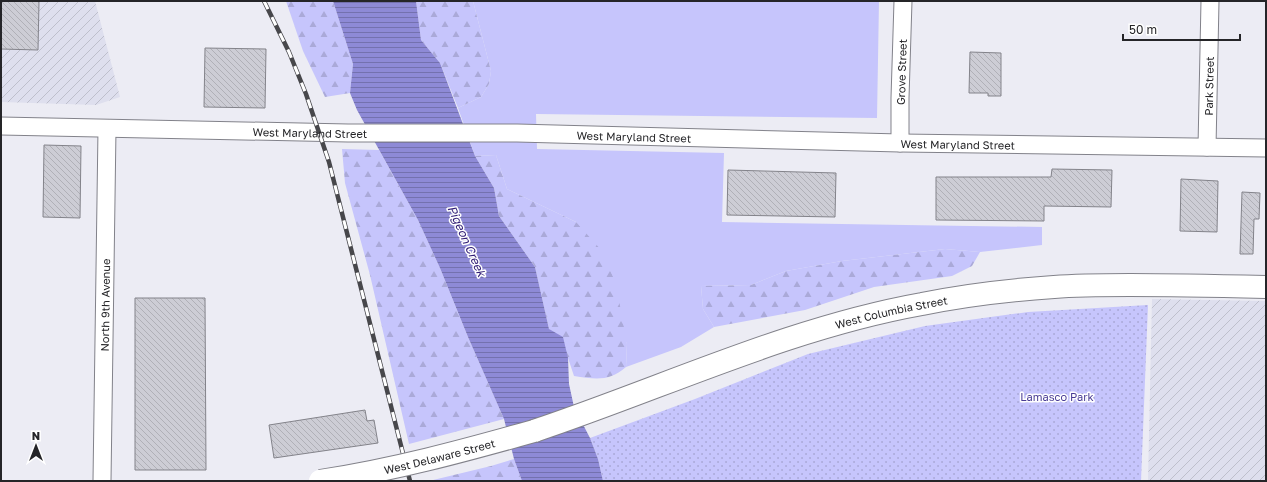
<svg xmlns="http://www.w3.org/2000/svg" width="1267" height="482" viewBox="0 0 1267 482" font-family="'Golos Text',sans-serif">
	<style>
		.industrial { fill: url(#industrial-furrows) }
		.grass { fill: #c6c5fc }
		.forest { fill: url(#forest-firs) }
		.park { fill: url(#park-dots) }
		.water { fill: url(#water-rules) }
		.building { fill: url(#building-back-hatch); stroke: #83838a }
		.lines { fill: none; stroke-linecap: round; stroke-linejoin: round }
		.street-casing { stroke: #82828a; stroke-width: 19 }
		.secondary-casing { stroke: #82828a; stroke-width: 24 }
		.street { stroke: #fff; stroke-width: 17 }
		.secondary { stroke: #fff; stroke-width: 22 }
		.rail-casing { stroke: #47474b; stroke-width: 4.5 }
		.rail { stroke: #fff; stroke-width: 3; stroke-dasharray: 9; stroke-linecap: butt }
		.secondary-bridge-casing { stroke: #82828a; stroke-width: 24; stroke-linecap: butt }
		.secondary-bridge { stroke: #fff; stroke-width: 22 }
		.labels { text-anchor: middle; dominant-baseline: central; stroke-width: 3; stroke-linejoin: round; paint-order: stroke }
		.street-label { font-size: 11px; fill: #252528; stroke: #fff }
		.park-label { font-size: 11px; fill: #493c95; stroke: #fff }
		.water-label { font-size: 12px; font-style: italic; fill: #301d75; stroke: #fff }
	</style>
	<defs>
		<pattern id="industrial-furrows" width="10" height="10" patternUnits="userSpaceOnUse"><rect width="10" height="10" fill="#dedfee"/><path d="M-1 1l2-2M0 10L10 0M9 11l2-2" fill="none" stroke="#bebfcc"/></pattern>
		<pattern id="forest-firs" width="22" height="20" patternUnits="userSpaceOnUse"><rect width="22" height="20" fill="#c6c5fc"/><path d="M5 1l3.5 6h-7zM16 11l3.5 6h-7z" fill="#aaa9d8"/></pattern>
		<pattern id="park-dots" width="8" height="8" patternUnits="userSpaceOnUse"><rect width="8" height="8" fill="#c6c5fc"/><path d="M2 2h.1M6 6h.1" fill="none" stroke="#aaa9d8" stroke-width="1.8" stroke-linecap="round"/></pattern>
		<pattern id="water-rules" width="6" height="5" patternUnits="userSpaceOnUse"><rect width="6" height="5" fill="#8e8ad6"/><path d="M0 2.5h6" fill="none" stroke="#7471ae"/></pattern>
		<pattern id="building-back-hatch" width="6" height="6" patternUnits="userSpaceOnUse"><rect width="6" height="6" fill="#cdcdd5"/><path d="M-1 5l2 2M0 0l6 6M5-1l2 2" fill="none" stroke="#b0b0b7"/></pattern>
	</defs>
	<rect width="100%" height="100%" fill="#ececf4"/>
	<!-- industrial -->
	<g class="industrial">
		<polygon points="1,1 95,1 120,97 96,105 1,102"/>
		<polygon points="1152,299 1266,301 1266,481 1148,481"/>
	</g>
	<!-- grass -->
	<polygon class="grass" points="473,1 879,1 877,118 536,114 537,149 724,153 722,222 1042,227 1042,245 980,252 945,249 842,261 786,271 751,285 701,286 703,309 714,327 681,347 626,367 627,344 576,222 507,189 496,155 475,156 458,108 481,97 489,84 491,71"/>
	<!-- forest -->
	<g class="forest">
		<polygon points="286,1 333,1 353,64 350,93 325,97 303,51"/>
		<polygon points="416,1 473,1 491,71 489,84 481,97 458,108 440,63 421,40"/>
		<polygon points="342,149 379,150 418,220 440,268 468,337 504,419 409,444 370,275 345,183"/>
		<path d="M 496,155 L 507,189 L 576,222 L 602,251 L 616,284 L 627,344 L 626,367 C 609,382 595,379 574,376 L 568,358 L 549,329 L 535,267 L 499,216 L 494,188 L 475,156 Z"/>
		<polygon points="945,249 980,252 972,266 952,276 874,287 805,310 714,327 703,309 701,286 751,285 786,271 842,261"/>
		<polygon points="514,459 522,481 429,481 491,466"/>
	</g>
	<!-- park -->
	<polygon class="park" points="1148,305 1141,481 603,481 598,459 590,438 695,399 808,354 925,326 1028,312"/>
	<!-- water -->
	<polygon class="water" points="333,1 416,1 421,40 440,63 475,156 494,188 499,216 535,267 549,329 563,337 568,358 569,384 574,407 590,438 598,459 603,481 522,481 514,459 504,419 468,337 440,268 418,220 357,110 350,93 353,64"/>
	<!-- building -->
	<g class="building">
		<polygon points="1,1 39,1 38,50 1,49"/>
		<polygon points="205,48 266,49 265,108 204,107"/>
		<polygon points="970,52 1001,53 1001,96 988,96 988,93 969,93"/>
		<polygon points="44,145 81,146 80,218 43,217"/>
		<polygon points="1052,169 1112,170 1111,207 1044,206 1044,221 936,220 936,177 1051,177"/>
		<polygon points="728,170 836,173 835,217 727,215"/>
		<polygon points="1181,179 1218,181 1217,232 1180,231"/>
		<polygon points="1242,192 1260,193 1259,219 1254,219 1253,254 1240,254"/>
		<polygon points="135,298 205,298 206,470 135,470"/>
		<polygon points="365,410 367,421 374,420 378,443 274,458 269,425"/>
	</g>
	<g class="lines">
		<!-- street casing -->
		<g class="street-casing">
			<g id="street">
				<path id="s1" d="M 1,126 L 348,133 L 517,133 L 900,143 L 1266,148"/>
				<path id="s2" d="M 900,143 L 900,98 L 903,1"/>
				<path id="s3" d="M 1207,147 L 1210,1"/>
				<path id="s4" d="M 102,481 L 107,129"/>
			</g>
		</g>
		<!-- secondary casing -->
		<g class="secondary-casing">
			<g id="secondary">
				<path id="s5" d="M 534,431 C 663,388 788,328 922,304 C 966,295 1010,290 1054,287 C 1079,285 1104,285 1130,285 C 1175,285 1221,286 1266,287"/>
			</g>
		</g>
		<!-- street -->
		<use href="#street" class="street"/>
		<!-- secondary -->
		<use href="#secondary" class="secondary"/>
		<!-- rail casing -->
		<g class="rail-casing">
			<polyline id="rail" points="264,1 289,52 306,94 329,162 410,481"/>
		</g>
		<!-- rail -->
		<use href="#rail" class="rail"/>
		<!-- secondary-bridge casing -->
		<g class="secondary-bridge-casing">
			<g id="secondary-bridge">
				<path id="s6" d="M 320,481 C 393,470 463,451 534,431"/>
			</g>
		</g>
		<!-- secondary-bridge -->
		<use href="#secondary-bridge" class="secondary-bridge"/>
	</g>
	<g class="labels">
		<!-- street labels -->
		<g class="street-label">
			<text stroke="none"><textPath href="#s2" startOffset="71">Grove Street</textPath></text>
			<text stroke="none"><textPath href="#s3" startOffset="61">Park Street</textPath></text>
			<text stroke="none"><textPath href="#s1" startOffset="309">West Maryland Street</textPath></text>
			<text stroke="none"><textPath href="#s1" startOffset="633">West Maryland Street</textPath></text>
			<text stroke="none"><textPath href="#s1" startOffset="957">West Maryland Street</textPath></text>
			<text stroke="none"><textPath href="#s4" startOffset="176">North 9th Avenue</textPath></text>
			<text stroke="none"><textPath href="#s5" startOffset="377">West Columbia Street</textPath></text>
			<text stroke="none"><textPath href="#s6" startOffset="122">West Delaware Street</textPath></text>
		</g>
		<!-- park labels -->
		<g class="park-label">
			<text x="1057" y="396">Lamasco Park</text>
		</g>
		<!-- water labels -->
		<g class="water-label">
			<text transform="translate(467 241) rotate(66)">Pigeon Creek</text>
		</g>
	</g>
	<!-- border -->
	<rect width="1267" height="482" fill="none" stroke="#252528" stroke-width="4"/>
	<!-- north arrow -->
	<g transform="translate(36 446)" stroke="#ffffff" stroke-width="3" paint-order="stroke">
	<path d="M0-3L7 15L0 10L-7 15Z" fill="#252528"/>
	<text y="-6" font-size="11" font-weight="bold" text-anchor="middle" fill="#252528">N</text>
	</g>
	<!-- scale -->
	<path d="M1123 34v6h117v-6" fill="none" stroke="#252528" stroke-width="2"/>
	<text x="1129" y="34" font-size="12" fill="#252528" stroke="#ffffff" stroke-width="3" paint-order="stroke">50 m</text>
</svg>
